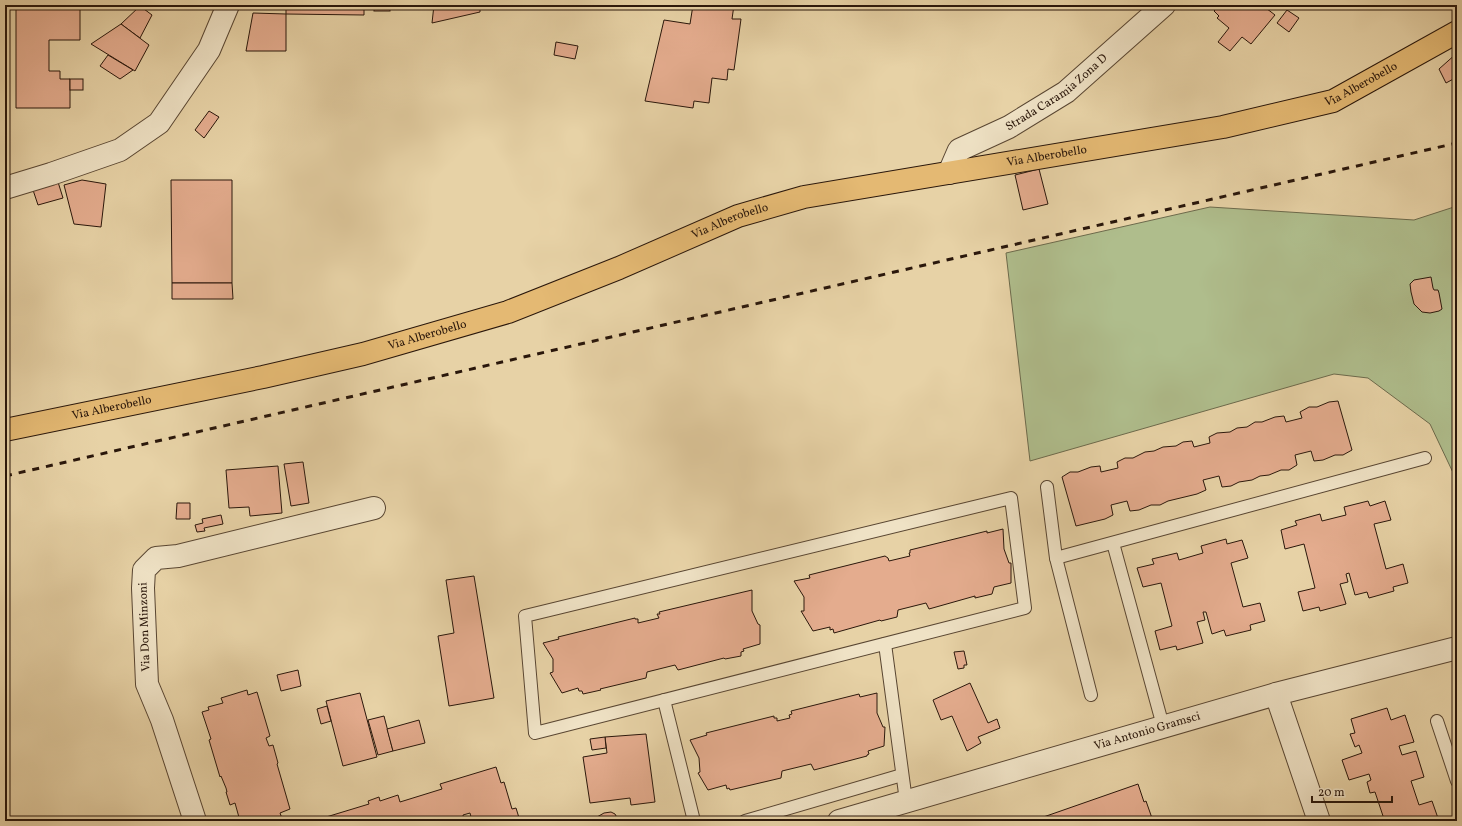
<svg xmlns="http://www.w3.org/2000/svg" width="1462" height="826" viewBox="0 0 1462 826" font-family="Vollkorn,serif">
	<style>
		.green { fill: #afbd8c; stroke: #6c6a4c }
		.building { fill: #e4ac8e; stroke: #2a170b }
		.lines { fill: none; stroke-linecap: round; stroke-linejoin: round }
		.service-casing { stroke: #594632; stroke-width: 14 }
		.minor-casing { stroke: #594632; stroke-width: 24 }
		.primary-casing { stroke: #2a170b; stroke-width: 24 }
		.service { stroke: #efe2c5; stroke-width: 12 }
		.minor { stroke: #efe2c5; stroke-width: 22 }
		.primary { stroke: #e4b973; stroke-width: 22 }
		.rail { stroke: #2a170b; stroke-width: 3; stroke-dasharray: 7 7; stroke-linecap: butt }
		.labels { text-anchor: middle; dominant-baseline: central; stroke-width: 3; stroke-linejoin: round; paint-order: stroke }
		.street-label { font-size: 12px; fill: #2a170b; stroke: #efe2c5 }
	</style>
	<rect width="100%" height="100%" fill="#e7d2a6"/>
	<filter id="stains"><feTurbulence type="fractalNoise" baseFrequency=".005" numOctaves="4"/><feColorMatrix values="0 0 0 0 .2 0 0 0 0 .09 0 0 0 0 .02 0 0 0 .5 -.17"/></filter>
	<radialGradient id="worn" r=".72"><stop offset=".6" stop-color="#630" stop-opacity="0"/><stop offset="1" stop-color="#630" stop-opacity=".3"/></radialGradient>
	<!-- green -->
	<polygon class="green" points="1457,206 1457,481 1430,424 1368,378 1334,374 1030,461 1006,253 1210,207 1414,220"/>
	<!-- building -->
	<g class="building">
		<polygon points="16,5 80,5 80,40 49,40 49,71 60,71 60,79 70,79 70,108 16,108"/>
		<polygon points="286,5 364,5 364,15 286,14"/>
		<rect x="374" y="5" width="16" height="6"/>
		<polygon points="434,5 480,5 480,12 432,23"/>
		<polygon points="693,5 734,5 732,19 741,19 734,70 728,69 727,80 712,78 709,103 694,101 693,108 645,101 664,20 690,24"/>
		<polygon points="1220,5 1262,5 1275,15 1251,44 1242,37 1230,51 1218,42 1229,28 1217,18 1219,16 1214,11"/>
		<polygon points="140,6 152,15 140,38 121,24"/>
		<polygon points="1287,10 1299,18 1289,32 1277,23"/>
		<polygon points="253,13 286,14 286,51 246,51"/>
		<polygon points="121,24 149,45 135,71 91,44"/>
		<polygon points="556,42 578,46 575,59 554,55"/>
		<polygon points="1457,53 1457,77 1446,83 1439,69"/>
		<polygon points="108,55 133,70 120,79 100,66"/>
		<rect x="70" y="79" width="13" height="11"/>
		<polygon points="209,111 219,117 204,138 195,130"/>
		<polygon points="1039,169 1048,204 1023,210 1015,175"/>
		<polygon points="82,180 106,184 101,227 74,224 64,185"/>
		<polygon points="171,180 232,180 232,283 172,283"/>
		<polygon points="58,182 63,198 38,205 33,190"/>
		<polygon points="1431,277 1433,288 1434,290 1438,290 1439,293 1442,309 1439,311 1430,313 1422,312 1414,304 1411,292 1410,284 1414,280"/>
		<polygon points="172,283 232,283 233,299 172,299"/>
		<polygon points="1338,401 1352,450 1343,455 1335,455 1323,460 1314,461 1311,451 1295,455 1297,465 1289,470 1281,470 1269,475 1260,476 1252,480 1239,482 1231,486 1222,487 1219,476 1203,480 1206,490 1197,494 1168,501 1160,505 1151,505 1139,510 1130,511 1127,501 1111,505 1113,515 1105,519 1076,526 1062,477 1070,472 1078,472 1091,467 1100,466 1101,472 1118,468 1117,462 1125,458 1133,458 1145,452 1154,451 1163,447 1176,446 1183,442 1192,441 1194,447 1210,443 1209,437 1217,433 1230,432 1237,428 1247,427 1255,422 1262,422 1275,417 1284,416 1286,422 1302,418 1300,412 1309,407 1317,407 1329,402"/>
		<polygon points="303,462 309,503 291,506 284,464"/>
		<polygon points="278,466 282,513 250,516 249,507 229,508 226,470"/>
		<polygon points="1368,501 1370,506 1385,501 1391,520 1374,524 1386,569 1403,564 1408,583 1393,587 1394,591 1369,598 1367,592 1355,595 1349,573 1346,574 1348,582 1340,584 1346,604 1320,611 1319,607 1303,611 1298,592 1315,588 1304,544 1285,549 1281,530 1297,525 1295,521 1320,514 1322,521 1346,515 1344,507"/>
		<polygon points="177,503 190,503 190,519 176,519"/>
		<polygon points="221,515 223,524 204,528 205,531 197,532 195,525 203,523 202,519"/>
		<polygon points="1003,529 1004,549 1009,563 1011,563 1011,583 994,587 992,594 975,598 975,596 929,609 926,603 898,610 897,617 881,621 880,620 834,633 833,629 830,630 830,627 813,631 801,611 804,611 804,597 794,581 810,578 809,575 885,556 888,558 889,561 910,556 909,553 910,553 910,550 987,531 987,533"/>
		<polygon points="1226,539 1227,544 1242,540 1248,558 1231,563 1243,607 1260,603 1265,621 1250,625 1251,630 1226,636 1224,630 1212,634 1206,612 1203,612 1205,620 1197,622 1203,643 1177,650 1176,646 1160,650 1155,631 1172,626 1161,583 1143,587 1137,568 1154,564 1152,559 1177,553 1179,560 1203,553 1201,546"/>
		<polygon points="474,576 494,698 449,706 438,636 454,633 446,580"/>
		<polygon points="752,590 752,611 758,624 760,625 760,644 743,649 744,651 741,652 741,656 725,659 724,658 678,670 675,665 647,672 646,678 600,689 601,690 583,694 582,691 579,691 578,688 562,693 550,673 553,672 553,659 543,643 559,639 558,637 635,618 635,619 638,619 638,623 659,618 657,614 660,614 659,612"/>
		<polygon points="964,651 967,665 964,665 964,668 958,669 954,652"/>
		<polygon points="298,670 301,686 281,691 277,675"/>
		<polygon points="970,683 988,723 997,719 1000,728 978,737 981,743 967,751 952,716 941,720 933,700"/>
		<polygon points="247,690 248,695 257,692 270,736 266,738 269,746 273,745 278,763 277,764 290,809 280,813 283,821 240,821 235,803 230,805 226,792 227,792 226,788 221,776 220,777 209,740 211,739 202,712 209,710 208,707 223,703 221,698"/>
		<polygon points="360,693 377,757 343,766 326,701"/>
		<polygon points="877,693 877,713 883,727 885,727 884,746 868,751 869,754 867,755 867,756 814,770 811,764 782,771 781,778 730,790 729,788 727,789 726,785 708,790 698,773 700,772 699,758 690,740 707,735 706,733 774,716 774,718 777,718 777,721 790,718 789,715 792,714 791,711 859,694 860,697"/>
		<polygon points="327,706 331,721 321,724 317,709"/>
		<polygon points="1387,708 1391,720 1405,715 1414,742 1399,746 1402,755 1416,751 1424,777 1411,781 1419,805 1432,801 1439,821 1379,821 1384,819 1375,792 1370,793 1367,782 1371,780 1369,774 1349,780 1342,760 1362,753 1359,745 1355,747 1350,734 1355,733 1351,719"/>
		<polygon points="384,716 393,751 378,755 368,720"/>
		<polygon points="419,720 425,743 393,751 387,729"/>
		<polygon points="646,734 655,802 631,805 630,798 590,803 583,757 607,753 605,737"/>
		<polygon points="605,737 606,748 592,750 590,739"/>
		<polygon points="496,767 501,783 504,782 512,809 516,808 520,821 472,821 470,813 463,815 464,821 313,821 369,804 368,801 379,797 380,801 398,795 400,802 442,789 440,784"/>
		<polygon points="1138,784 1144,802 1146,801 1153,821 1032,821"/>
		<polygon points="611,812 615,814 619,821 598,821 597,817 604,813"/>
	</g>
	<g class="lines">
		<!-- service casing -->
		<g class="service-casing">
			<g id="service">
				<polyline points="1047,487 1056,558"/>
				<polygon points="1011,498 1025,608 535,733 525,616"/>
				<polyline points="1113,543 1163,726"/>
				<polyline points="885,644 906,801"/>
				<polyline points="1091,695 1056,558 1425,458"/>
				<polyline points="664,700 694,821"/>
				<polyline points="1437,721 1457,781"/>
				<polyline points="745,821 902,775"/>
			</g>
		</g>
		<!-- minor casing -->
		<g class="minor-casing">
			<g id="minor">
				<path id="s1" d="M 949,173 L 959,150 L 1009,127 L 1066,92 L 1164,5"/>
				<polyline points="5,188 51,174 120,150 159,123 209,50 228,5"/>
				<polyline points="1276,694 1319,821"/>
				<polyline points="195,821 162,720 147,684 143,588 144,570 156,558 178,556 374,508"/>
				<path id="s2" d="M 839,821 L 1276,694 L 1457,648"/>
			</g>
		</g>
		<!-- primary casing -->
		<g class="primary-casing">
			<g id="primary">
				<path id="s3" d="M 5,430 L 263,377 L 363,354 L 508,312 L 619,268 L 738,216 L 804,197 L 1223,127 L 1333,101 L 1457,32"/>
			</g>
		</g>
		<!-- service -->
		<use href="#service" class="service"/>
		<!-- minor -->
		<use href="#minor" class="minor"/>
		<!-- primary -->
		<use href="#primary" class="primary"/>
		<!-- rail -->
		<polyline class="rail" points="5,476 1457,143"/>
	</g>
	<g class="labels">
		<!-- street labels -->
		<g class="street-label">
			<text stroke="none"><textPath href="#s3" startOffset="1405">Via Alberobello</textPath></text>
			<text stroke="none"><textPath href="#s1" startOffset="139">Strada Caramia Zona D</textPath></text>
			<text stroke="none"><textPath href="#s3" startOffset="1081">Via Alberobello</textPath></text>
			<text stroke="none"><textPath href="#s3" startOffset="757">Via Alberobello</textPath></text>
			<text stroke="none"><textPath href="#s3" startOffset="433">Via Alberobello</textPath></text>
			<text stroke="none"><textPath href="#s3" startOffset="109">Via Alberobello</textPath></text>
			<text transform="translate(145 627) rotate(-92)">Via Don Minzoni</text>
			<text stroke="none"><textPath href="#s2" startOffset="321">Via Antonio Gramsci</textPath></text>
		</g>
	</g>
	<!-- margin -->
	<rect width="1462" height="826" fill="none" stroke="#e7d2a6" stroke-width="20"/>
	<rect x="6" y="6" width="1450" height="814" fill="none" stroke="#2a170b" stroke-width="2"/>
	<rect x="10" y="10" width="1442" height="806" fill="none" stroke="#2a170b"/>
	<!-- scale -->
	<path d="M1312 796v6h80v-6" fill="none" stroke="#2a170b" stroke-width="2"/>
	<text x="1318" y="796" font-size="12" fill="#2a170b" stroke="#efe2c5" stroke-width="3" paint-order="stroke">20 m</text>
	<rect width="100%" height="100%" filter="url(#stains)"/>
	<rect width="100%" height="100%" fill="url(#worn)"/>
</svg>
